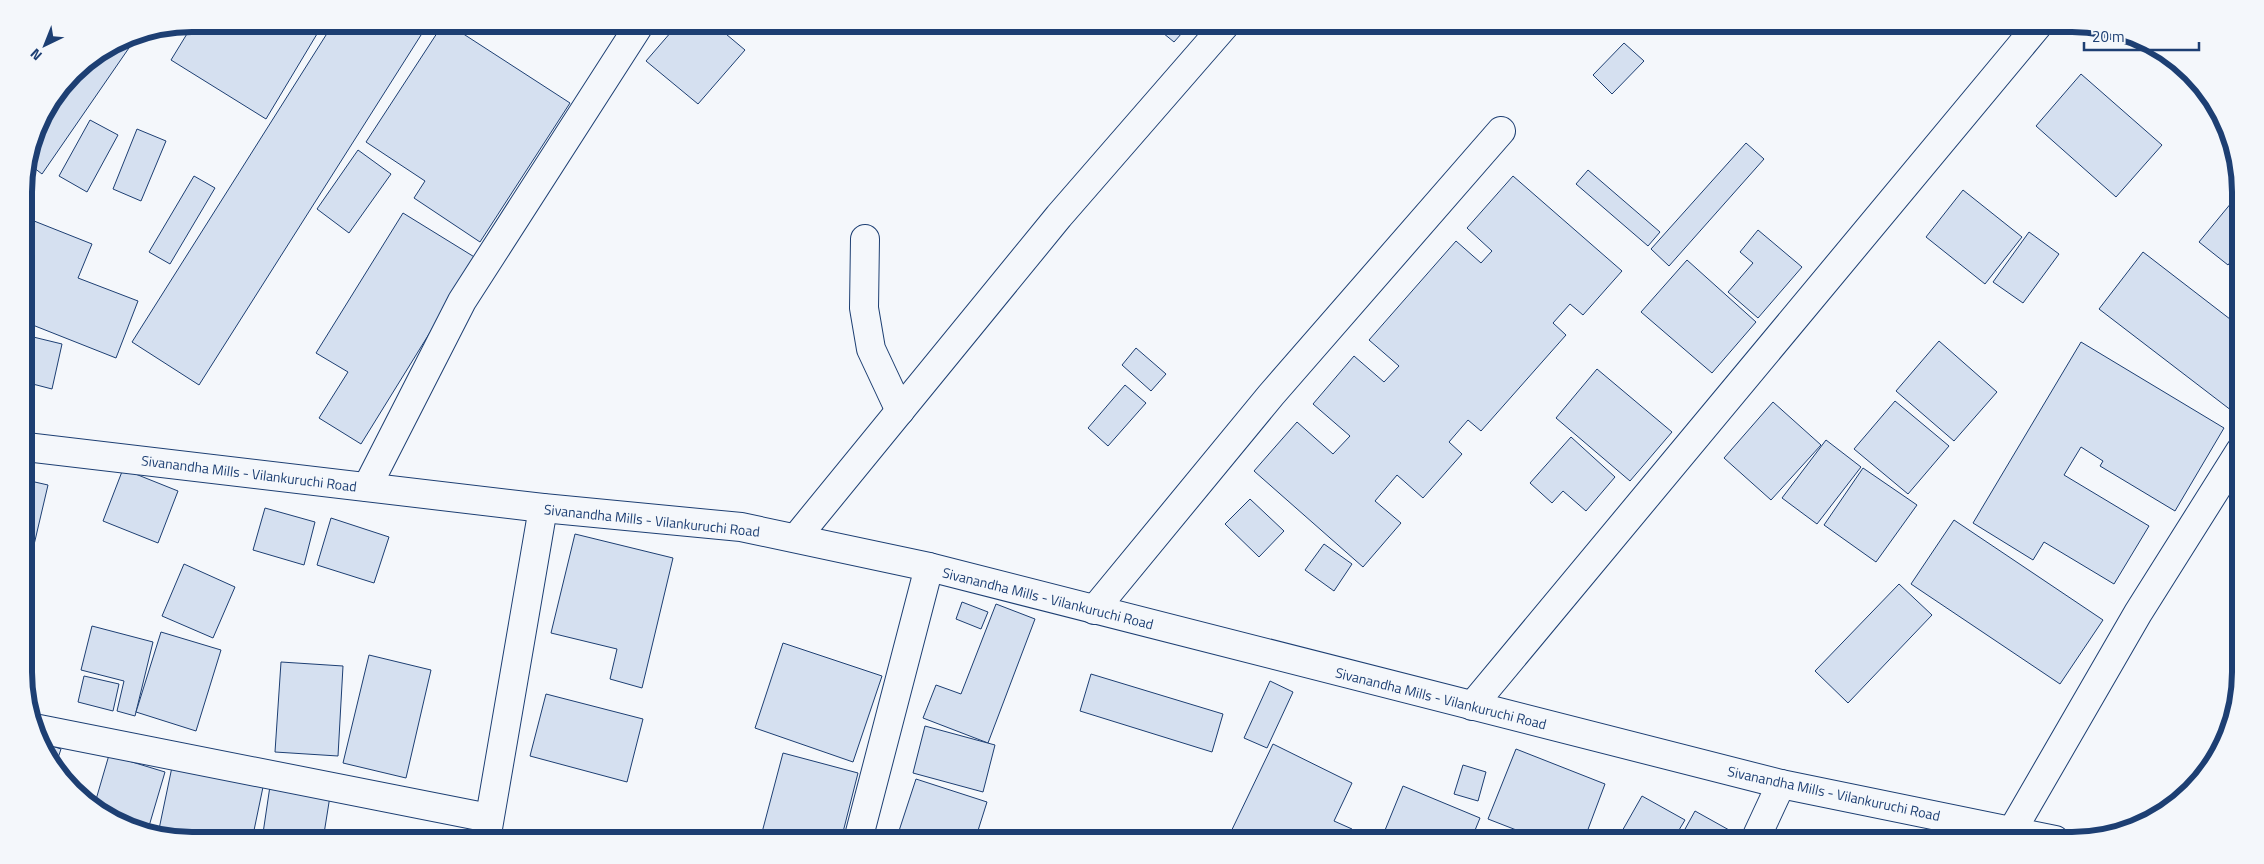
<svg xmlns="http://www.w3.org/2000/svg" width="2264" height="864" viewBox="0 0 2264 864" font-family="'Titillium Web',sans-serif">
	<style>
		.building { fill: #d5e0f0; stroke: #1d3f73 }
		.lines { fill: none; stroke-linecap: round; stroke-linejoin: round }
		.minor-casing { stroke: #1d3f73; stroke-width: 30 }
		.major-casing { stroke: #1d3f73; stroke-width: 30 }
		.minor { stroke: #f4f7fb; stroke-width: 28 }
		.major { stroke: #f4f7fb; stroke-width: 28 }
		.labels { text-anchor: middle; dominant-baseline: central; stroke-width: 4; stroke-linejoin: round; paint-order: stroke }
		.street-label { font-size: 14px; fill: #1d3f73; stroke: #f4f7fb }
		.rim { fill: none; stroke: #1d3f73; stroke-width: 6 }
	</style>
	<rect width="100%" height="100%" fill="#f4f7fb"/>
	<!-- building -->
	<g class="building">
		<polygon points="193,24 323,24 266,119 171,60"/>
		<polygon points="333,24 428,24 199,385 132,342"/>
		<polygon points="443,24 448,24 570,103 480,242 414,198 425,181 366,142"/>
		<polygon points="678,24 691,24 704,34 714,24 745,50 698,104 646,61"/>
		<polygon points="1152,24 1190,24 1174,42"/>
		<polygon points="123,40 131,45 42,174 29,164 41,118 81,66"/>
		<polygon points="1624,43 1644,61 1612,94 1593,75"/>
		<polygon points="2081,74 2162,145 2116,197 2036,126"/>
		<polygon points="90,120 118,135 87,192 59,176"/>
		<polygon points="137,129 166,141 141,201 113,189"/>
		<polygon points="1746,143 1764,159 1669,266 1651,249"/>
		<polygon points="358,150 391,174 349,233 317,209"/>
		<polygon points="1588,170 1660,232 1648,246 1576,184"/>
		<polygon points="194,176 215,188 170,264 149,252"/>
		<polygon points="1513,176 1622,271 1583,315 1570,304 1553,323 1566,335 1481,431 1468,420 1449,442 1462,454 1423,498 1397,475 1375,501 1401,523 1363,567 1254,471 1297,422 1333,454 1350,436 1313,404 1354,356 1384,382 1399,366 1369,340 1456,241 1481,263 1492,251 1467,228"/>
		<polygon points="1963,190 2022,237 1985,284 1926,237"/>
		<polygon points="2232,202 2239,208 2239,251 2228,265 2199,242"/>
		<polygon points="403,213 476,258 361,444 319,418 348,372 316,353"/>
		<polygon points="24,217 92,244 78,278 138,301 116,358 25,322"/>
		<polygon points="1758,230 1802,267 1758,318 1728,292 1753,263 1740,252"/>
		<polygon points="2029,232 2059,254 2023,303 1993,282"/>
		<polygon points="2143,252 2239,326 2239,409 2236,414 2099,309"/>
		<polygon points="1687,260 1756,322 1712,373 1641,312"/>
		<polygon points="25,335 62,344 52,389 25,382"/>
		<polygon points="1939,341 1997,392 1954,441 1896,391"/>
		<polygon points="2081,342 2224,428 2175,511 2100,466 2103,461 2081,447 2064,475 2149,526 2114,584 2044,542 2033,560 1973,523"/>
		<polygon points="1136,348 1166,374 1151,391 1122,365"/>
		<polygon points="1597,369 1672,432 1630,481 1556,418"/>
		<polygon points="1125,385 1146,403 1108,446 1088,428"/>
		<polygon points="1895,401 1949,446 1908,494 1854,449"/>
		<polygon points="1773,402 1821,445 1771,500 1724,458"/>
		<polygon points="1571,437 1615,477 1586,511 1563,491 1552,503 1530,483"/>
		<polygon points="1826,440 1861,467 1817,524 1782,498"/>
		<polygon points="1863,468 1917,505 1876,562 1824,525"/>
		<polygon points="123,469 178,491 158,543 103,521"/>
		<polygon points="26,480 48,485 26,579"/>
		<polygon points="1250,499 1284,531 1259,557 1225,524"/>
		<polygon points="265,508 315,522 304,565 253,550"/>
		<polygon points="331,518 389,537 374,583 317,565"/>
		<polygon points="1954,520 2103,620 2060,684 1911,584"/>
		<polygon points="575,534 673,558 642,688 610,679 617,649 551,633"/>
		<polygon points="1324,544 1352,564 1334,591 1305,570"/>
		<polygon points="184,564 235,587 213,638 162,616"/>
		<polygon points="1899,584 1932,615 1848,703 1815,671"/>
		<polygon points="962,602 988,612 981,629 956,619"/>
		<polygon points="996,604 1035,619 988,743 923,718 936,685 961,694"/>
		<polygon points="92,626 153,642 135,716 117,711 124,681 81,670"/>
		<polygon points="161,632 221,650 196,731 136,712"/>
		<polygon points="783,643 882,676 853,762 755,728"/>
		<polygon points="369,655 431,670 406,778 343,763"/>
		<polygon points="281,662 343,666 338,756 275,752"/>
		<polygon points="1091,674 1223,714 1212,752 1080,711"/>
		<polygon points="84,676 119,684 113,711 78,702"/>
		<polygon points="1270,681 1293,692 1267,748 1244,738"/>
		<polygon points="546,694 643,719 627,782 530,756"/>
		<polygon points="925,726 995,745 983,792 913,773"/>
		<polygon points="46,744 61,749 56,764"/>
		<polygon points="1273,744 1352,783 1334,821 1352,829 1347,840 1227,840"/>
		<polygon points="1516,749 1605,784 1584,840 1542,840 1488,819"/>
		<polygon points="783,753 858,773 841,840 760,840"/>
		<polygon points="109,755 165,772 147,833 138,831 95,803"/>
		<polygon points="1463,765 1486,772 1478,801 1454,794"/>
		<polygon points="172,767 263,787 252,840 192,840 158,834"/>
		<polygon points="916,779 987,802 975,840 896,840"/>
		<polygon points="270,786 330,796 323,840 262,840"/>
		<polygon points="1403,786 1480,818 1471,840 1381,840"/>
		<polygon points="1642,796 1685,820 1673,840 1617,840"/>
		<polygon points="1695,811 1747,840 1679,840"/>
	</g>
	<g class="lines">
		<!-- minor casing -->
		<g class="minor-casing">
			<g id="minor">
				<polyline points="865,239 864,308 871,349 900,411"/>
				<polyline points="367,487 462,301 640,24"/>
				<polyline points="796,538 1059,216 1226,24"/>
				<polyline points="1094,610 1271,395 1501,131"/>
				<polyline points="1472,706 2039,24"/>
				<polyline points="39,729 489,818"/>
				<polyline points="2012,831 2138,613 2240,451"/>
				<polyline points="486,840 543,508"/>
				<polyline points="858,840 929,567"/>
				<polyline points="1755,840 1781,784"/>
			</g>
		</g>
		<!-- major casing -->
		<g class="major-casing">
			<polyline id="major" points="26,447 543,508 741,527 929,567 1781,784 2055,840"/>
		</g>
		<!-- minor -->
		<use href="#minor" class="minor"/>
		<!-- major -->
		<use href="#major" class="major"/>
	</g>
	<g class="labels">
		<!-- street labels -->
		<g class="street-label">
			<text transform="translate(249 473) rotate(7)">Sivanandha Mills - Vilankuruchi Road</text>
			<text transform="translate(652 520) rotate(6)">Sivanandha Mills - Vilankuruchi Road</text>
			<text transform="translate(1048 598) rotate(14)">Sivanandha Mills - Vilankuruchi Road</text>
			<text transform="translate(1441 698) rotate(14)">Sivanandha Mills - Vilankuruchi Road</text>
			<text transform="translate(1834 793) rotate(12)">Sivanandha Mills - Vilankuruchi Road</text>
		</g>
	</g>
	<!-- crop -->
	<path d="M0 0H2264V864H0ZM192 32H2072A160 160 0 0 1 2232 192V672A160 160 0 0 1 2072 832H192A160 160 0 0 1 32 672V192A160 160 0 0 1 192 32Z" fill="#f4f7fb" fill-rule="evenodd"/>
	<path class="rim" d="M192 32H2072A160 160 0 0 1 2232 192V672A160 160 0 0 1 2072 832H192A160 160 0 0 1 32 672V192A160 160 0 0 1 192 32Z"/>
	<!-- north arrow -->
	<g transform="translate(45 45) rotate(223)" stroke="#f4f7fb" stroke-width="4" paint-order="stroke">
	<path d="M0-4L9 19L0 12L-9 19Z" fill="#1d3f73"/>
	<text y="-8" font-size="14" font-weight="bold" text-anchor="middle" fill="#1d3f73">N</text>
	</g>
	<!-- scale -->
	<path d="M2084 42v8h115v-8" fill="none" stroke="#1d3f73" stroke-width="2.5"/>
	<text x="2092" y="42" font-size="15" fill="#1d3f73" stroke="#f4f7fb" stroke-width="4" paint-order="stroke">20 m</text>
</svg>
